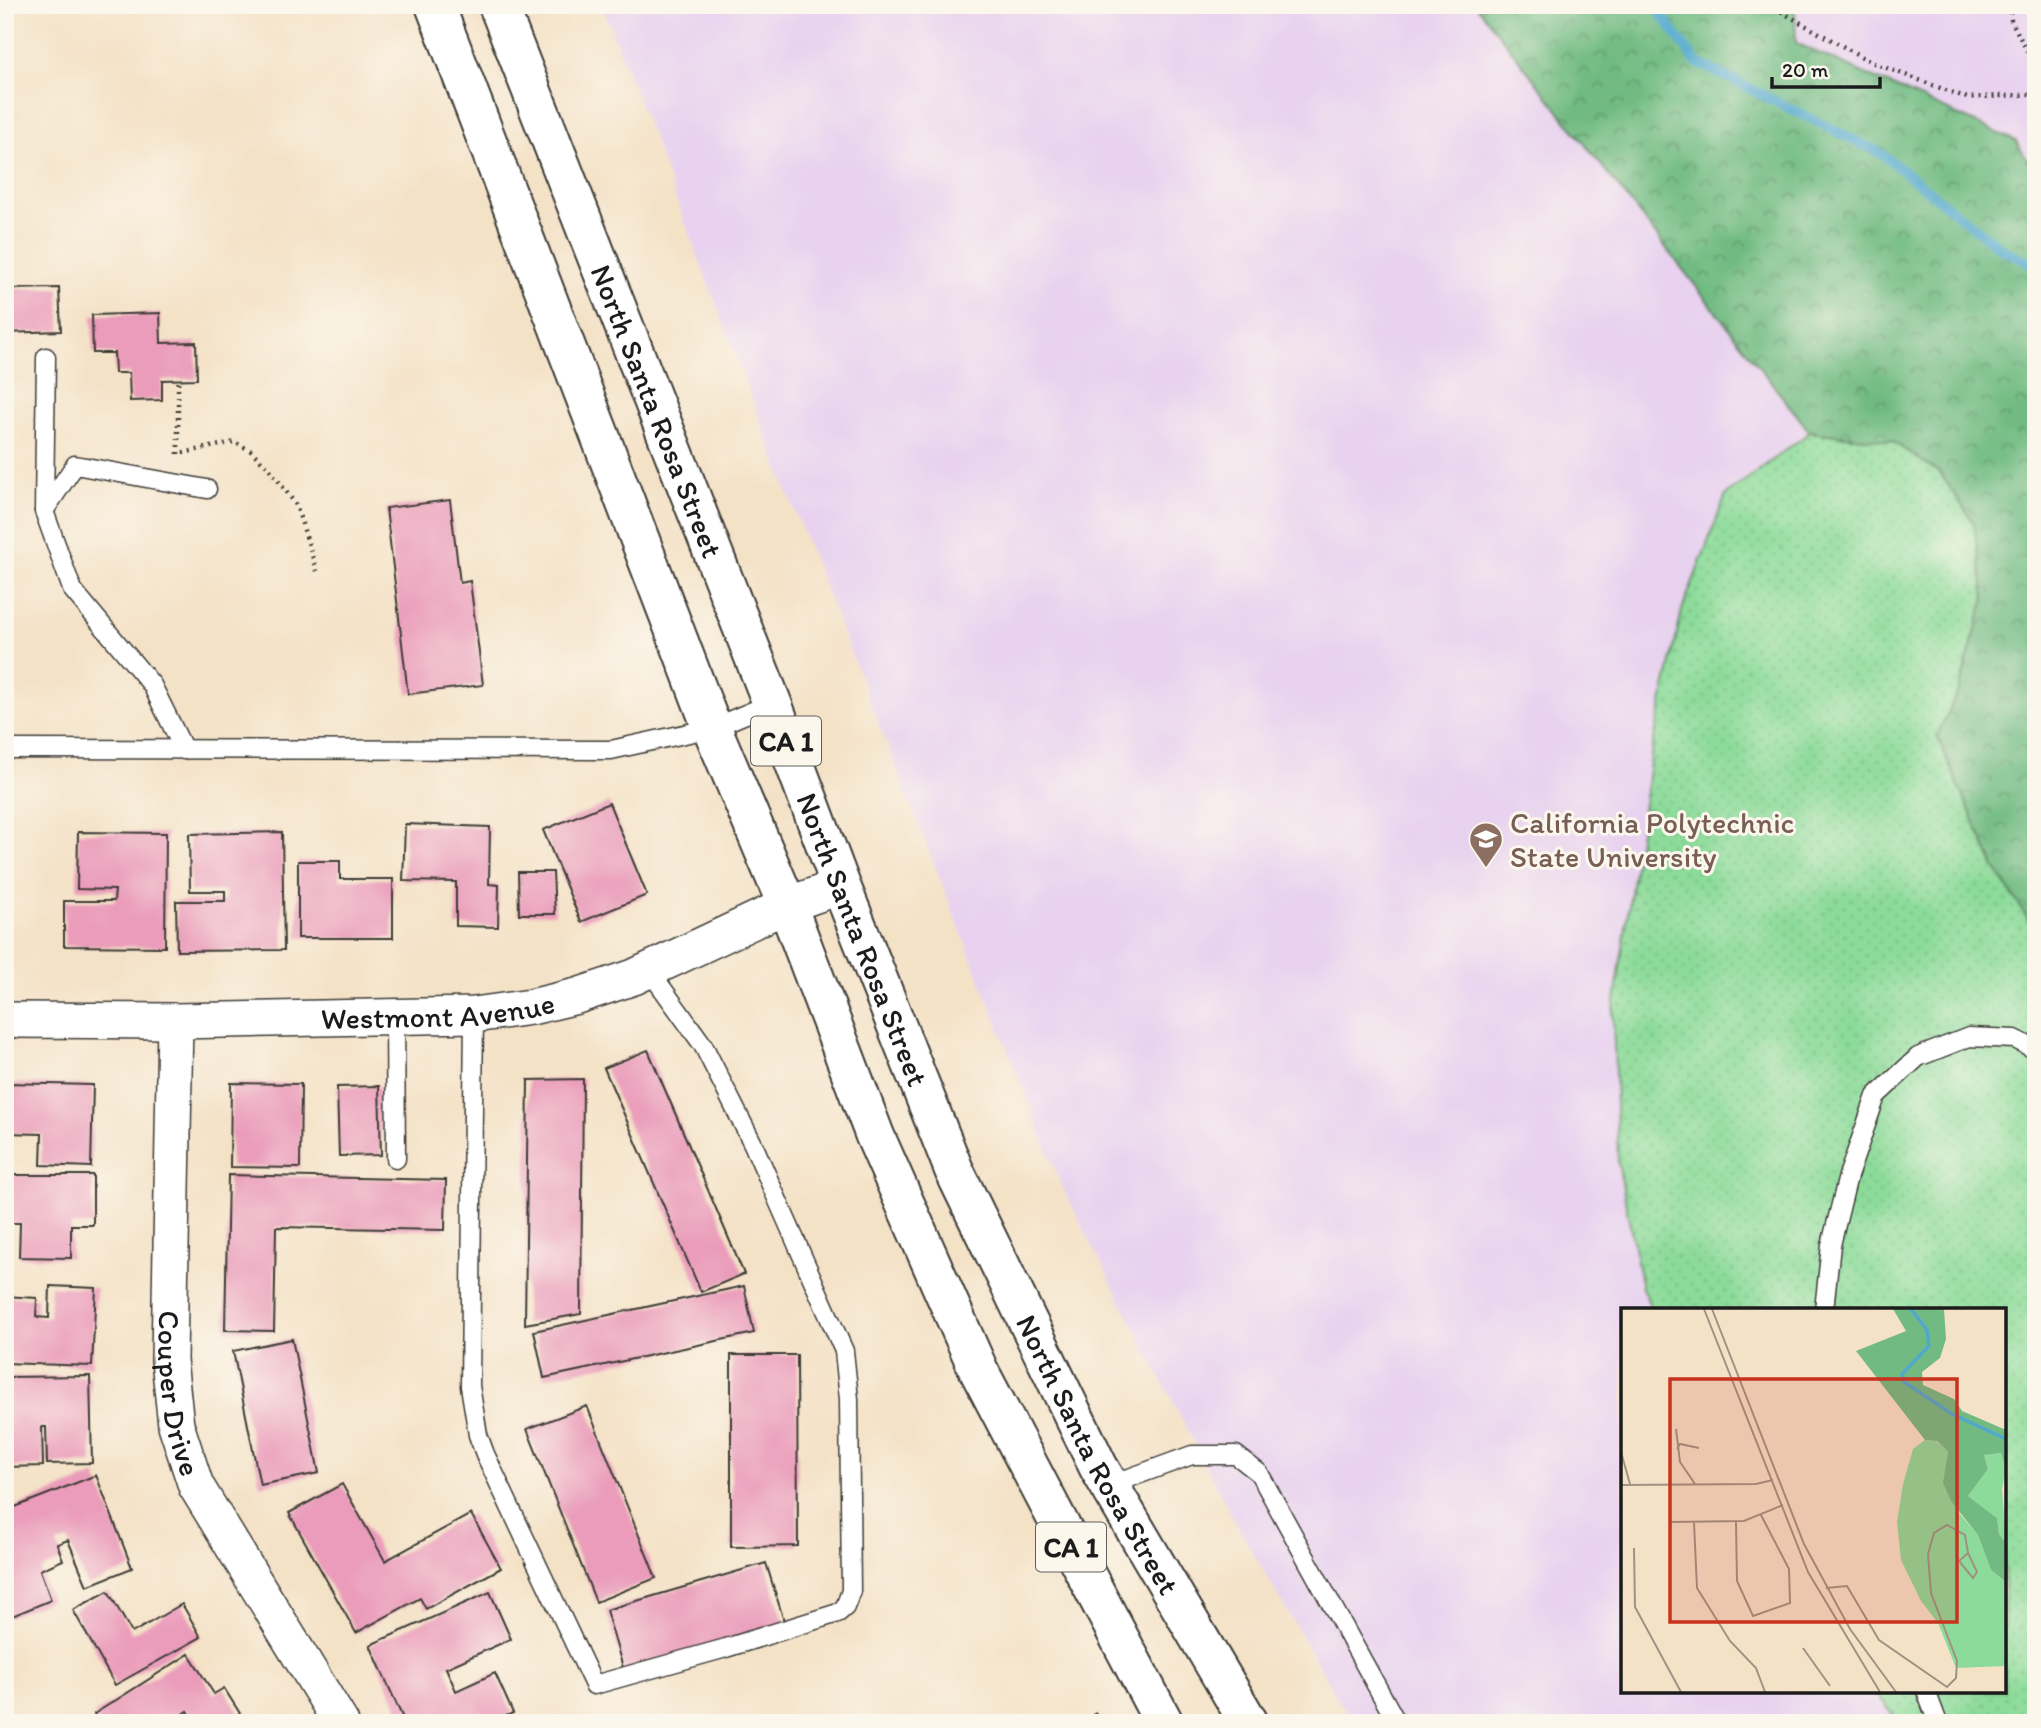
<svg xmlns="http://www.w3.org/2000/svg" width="2041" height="1728" viewBox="0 0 2041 1728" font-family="Itim,sans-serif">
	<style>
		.built { fill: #e8d2ef; fill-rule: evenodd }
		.grass { fill: url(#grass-dots); stroke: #547c5b; stroke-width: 2 }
		.forest { fill: url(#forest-crowns); stroke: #466c4f; stroke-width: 2 }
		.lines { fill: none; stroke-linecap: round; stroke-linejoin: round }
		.stream { stroke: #51a8cd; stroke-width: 10 }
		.building { fill: #ea9cba }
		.service-casing { stroke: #3c3a36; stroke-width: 21 }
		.minor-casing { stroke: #3c3a36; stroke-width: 38 }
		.trunk-casing { stroke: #3c3a36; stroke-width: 42 }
		.path { stroke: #3c3a36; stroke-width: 4.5; stroke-dasharray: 2 5; stroke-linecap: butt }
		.service { stroke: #fff; stroke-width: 18 }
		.minor { stroke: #fff; stroke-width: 35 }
		.trunk { stroke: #fff; stroke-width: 38 }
		.labels { text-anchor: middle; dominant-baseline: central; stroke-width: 6; stroke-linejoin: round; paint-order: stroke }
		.shield { fill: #fbf7ec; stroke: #5f5e5a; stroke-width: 2 }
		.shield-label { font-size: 28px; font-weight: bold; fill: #1c1c1c }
		.street-label { font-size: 30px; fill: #1c1c1c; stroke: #fbf7ec }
		.education-label { font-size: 30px; fill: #785e54; stroke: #fbf7ec; text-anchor: start }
		.inset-river { fill: none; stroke: #51a8cd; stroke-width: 3.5 }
		.inset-road { fill: none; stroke: #9e9383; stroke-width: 2 }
		.view { fill: #c8321e; fill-opacity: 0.15; stroke: #c8321e; stroke-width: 3.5 }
		.inset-edge { fill: none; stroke: #1c1c1c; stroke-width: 3.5 }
	</style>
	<defs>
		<pattern id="grass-dots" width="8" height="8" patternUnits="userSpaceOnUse" patternTransform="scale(1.75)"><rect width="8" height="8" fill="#8cdb9a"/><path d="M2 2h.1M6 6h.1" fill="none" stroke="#78bb84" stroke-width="1.8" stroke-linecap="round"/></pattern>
		<pattern id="forest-crowns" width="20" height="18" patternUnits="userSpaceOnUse" patternTransform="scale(1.75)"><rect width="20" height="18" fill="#71bb82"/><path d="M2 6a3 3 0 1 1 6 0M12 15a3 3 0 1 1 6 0" fill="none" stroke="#5c976a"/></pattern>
	</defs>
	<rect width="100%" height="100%" fill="#fbf7ec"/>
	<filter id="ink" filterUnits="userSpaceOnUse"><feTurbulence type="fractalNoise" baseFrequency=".0143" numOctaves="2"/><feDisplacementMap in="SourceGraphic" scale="14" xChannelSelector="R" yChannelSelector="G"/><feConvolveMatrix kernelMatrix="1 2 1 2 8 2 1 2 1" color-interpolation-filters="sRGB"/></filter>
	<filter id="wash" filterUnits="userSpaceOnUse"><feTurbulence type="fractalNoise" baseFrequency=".00686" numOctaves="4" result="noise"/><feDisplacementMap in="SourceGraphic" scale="28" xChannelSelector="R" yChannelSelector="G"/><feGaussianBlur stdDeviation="1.57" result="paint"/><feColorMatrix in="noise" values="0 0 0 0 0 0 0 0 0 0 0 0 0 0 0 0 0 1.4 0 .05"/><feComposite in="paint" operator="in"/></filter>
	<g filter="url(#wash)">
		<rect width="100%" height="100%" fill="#f4e2c7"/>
		<!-- built -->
		<path class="built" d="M 602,5 L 2036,5 L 2036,1723 L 1352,1723 L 1234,1520 L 1063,1189 L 809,548 ZM 1623,1310 L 2004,1310 L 2004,1691 L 1623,1691 Z"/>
		<!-- grass -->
		<polygon class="grass" points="1810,432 1892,441 1940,473 1974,523 1985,598 1959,690 1937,737 1994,866 2036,931 2036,1723 1900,1723 1874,1691 2004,1691 2004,1310 1652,1310 1642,1288 1618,1163 1613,1014 1652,750 1682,610 1726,495"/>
		<!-- forest -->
		<polygon class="forest" points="1476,5 1795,5 1796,43 2016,141 2036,175 2036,931 1994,866 1937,736 1959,690 1985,598 1974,523 1940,473 1892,441 1810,432"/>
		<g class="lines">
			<!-- stream -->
			<polyline class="stream" points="1654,5 1696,62 1882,154 2000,248 2036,266"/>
		</g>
		<g id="blocks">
			<!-- building -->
			<g class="building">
				<polygon points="59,288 61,331 5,333 5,289"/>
				<polygon points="160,313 161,343 196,342 197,379 162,380 162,400 130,401 129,373 115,373 114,353 93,353 92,315"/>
				<polygon points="450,500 460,583 470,581 483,685 408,694 386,508"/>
				<polygon points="609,803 647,895 581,922 543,830"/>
				<polygon points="405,824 490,827 489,884 499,885 498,927 456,926 456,882 403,881"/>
				<polygon points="78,832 166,833 165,947 64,946 64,901 114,901 115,890 77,889"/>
				<polygon points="282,832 284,950 177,951 176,901 225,901 225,891 190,891 189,834"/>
				<polygon points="298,861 340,861 340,879 393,879 393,938 298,938"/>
				<polygon points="518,872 553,872 555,914 519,914"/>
				<polygon points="648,1050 744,1274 701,1292 604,1068"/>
				<polygon points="583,1079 581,1314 525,1324 528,1080"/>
				<polygon points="5,1083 93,1085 91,1167 41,1165 42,1134 5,1133"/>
				<polygon points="231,1083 301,1084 300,1168 230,1167"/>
				<polygon points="379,1086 381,1155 339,1156 337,1087"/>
				<polygon points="5,1175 93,1175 93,1225 71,1225 71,1258 19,1257 20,1223 5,1223"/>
				<polygon points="228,1175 446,1180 445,1230 276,1227 274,1331 225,1330"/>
				<polygon points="50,1286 96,1288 92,1366 5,1363 5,1296 37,1298 36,1317 49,1318"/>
				<polygon points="744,1286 754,1333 544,1378 534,1331"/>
				<polygon points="292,1339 319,1473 260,1485 233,1351"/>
				<polygon points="731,1355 797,1355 798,1546 731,1547"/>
				<polygon points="90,1376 92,1463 47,1464 46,1427 42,1427 43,1466 5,1467 5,1377"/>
				<polygon points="587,1406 656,1578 596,1602 527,1429"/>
				<polygon points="96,1475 132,1568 87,1586 68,1540 57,1544 63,1560 40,1570 51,1600 5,1619 5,1511"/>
				<polygon points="342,1484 385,1561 471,1514 501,1568 426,1609 420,1598 356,1633 289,1513"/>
				<polygon points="766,1563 785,1624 624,1671 606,1610"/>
				<polygon points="108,1591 132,1633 182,1604 201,1637 115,1685 73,1610"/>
				<polygon points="490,1592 511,1639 446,1668 456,1691 495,1673 513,1713 490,1723 405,1723 370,1645"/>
				<polygon points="189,1654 214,1694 224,1688 246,1723 195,1723 188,1711 170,1723 99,1723 94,1714"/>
			</g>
		</g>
	</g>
	<g filter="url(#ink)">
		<use href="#blocks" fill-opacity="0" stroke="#3c3a36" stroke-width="2"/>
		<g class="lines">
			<!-- service casing -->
			<g class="service-casing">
				<g id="service">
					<polyline points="46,357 44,511 72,589 152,685 184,750"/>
					<polyline points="44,511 75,465 207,489"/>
					<polyline points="5,749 611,750 712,728 772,703"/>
					<polyline points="474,1015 470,1386 478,1435 485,1454 594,1685 726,1648 838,1613 845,1607 851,1591 849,1399 844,1351 753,1144 703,1045 649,970"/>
					<polyline points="395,1016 396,1159"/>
					<polyline points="1824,1310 1831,1245 1848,1176 1876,1096 1918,1057 1969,1037 2015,1039 2036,1050"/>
					<polyline points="1110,1485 1192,1455 1236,1455 1259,1473 1397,1723"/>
					<polyline points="1926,1691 1938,1723"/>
				</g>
			</g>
			<!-- minor casing -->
			<g class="minor-casing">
				<g id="minor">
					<path id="s1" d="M 11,1020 L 175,1021 L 474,1015 L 531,1007 L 577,996 L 634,977 L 787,905 L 841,886"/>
					<path id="s2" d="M 175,1021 L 169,1360 L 176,1425 L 196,1486 L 341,1723"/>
				</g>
			</g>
			<!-- trunk casing -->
			<g class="trunk-casing">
				<g id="trunk">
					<polyline points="435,5 712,728 787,905 875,1136 979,1371 1164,1723"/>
					<path id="s3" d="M 498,5 L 772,703 L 841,886 L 954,1170 L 1098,1466 L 1249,1723"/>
				</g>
			</g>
			<!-- path -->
			<g class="path">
				<polyline points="1769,5 1871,62 1967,98 2036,94"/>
				<polyline points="2009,5 2011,20 2036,69"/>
				<polyline points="178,382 178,454 234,442 250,450 269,468 296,505 317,571"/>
				<polyline points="1094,1713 1099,1723"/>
			</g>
			<!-- service -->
			<use href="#service" class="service"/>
			<!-- minor -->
			<use href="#minor" class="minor"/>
			<!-- trunk -->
			<use href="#trunk" class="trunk"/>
		</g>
	</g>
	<!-- icons -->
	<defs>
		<g id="university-pin" transform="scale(1.75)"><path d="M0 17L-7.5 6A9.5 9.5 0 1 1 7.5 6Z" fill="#8d6e63" stroke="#fbf7ec"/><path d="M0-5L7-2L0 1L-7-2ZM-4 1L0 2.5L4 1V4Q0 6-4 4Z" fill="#fff"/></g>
	</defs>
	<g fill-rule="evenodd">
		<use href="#university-pin" x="1486" y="839"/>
	</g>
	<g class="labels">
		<!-- shield labels -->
		<g class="shield">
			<rect x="751" y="716.5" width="70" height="49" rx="5"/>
			<rect x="1036" y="1522.5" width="70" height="49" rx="5"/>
		</g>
		<g class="shield-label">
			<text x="786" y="741">CA 1</text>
			<text x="1071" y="1547">CA 1</text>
		</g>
		<!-- street labels -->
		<g class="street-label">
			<text stroke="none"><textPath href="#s3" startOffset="436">North Santa Rosa Street</textPath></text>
			<text stroke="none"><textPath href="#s3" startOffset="1003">North Santa Rosa Street</textPath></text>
			<text stroke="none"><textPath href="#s1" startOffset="427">Westmont Avenue</textPath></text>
			<text stroke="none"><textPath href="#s2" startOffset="373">Couper Drive</textPath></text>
			<text stroke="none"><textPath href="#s3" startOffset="1570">North Santa Rosa Street</textPath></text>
		</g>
		<!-- education labels -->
		<g class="education-label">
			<text x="1510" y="822">California Polytechnic<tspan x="1510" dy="34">State University</tspan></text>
		</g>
	</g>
	<!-- overview -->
	<g transform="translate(1621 1308)">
		<rect width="385" height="385" fill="#f4e2c7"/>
		<path d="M 304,132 L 315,133 L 327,144 L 325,168 L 339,206 L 357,227 L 370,262 L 385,274 L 385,358 L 335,360 L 317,315 L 300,293 L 280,252 L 276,214 L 282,176 L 292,141 ZM 380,145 L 385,162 L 381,181 L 385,235 L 378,226 L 376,210 L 347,188 L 367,161 L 363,147 Z" fill="#8cdb9a"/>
		<path d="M 272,1 L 323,1 L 325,31 L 319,50 L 301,64 L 302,77 L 333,91 L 341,103 L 385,122 L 385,162 L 380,145 L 363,147 L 367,161 L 347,188 L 376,210 L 378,226 L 385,235 L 385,274 L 370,262 L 357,227 L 330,193 L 322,175 L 327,144 L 316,133 L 304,132 L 235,43 L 285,23 Z" fill="#71bb82"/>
		<path class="inset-river" d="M 290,1 L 306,22 L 308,38 L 281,66 L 283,74 L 331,106 L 385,131"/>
		<path class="inset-road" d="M 83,1 L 187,264 L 259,384M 91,1 L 183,236 L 229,321 L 275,384M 55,121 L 59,154 L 74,176M 56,141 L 59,136 L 78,140M 0,144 L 9,176M 0,177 L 135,176 L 152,172M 50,214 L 123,213 L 162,197M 115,214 L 116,273 L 132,308 L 169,295 L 168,261 L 140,207M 73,215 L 76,280 L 109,333 L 135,360 L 144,384M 13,240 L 14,299 L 60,384M 205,280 L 226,278 L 258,332 L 326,379 L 335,370 L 336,353 L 310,285 L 307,246 L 313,225 L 326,217 L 344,227 L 347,245 L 338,253 L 352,270 L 356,264 L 347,245M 182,340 L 209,378"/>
		<path class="view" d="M 49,71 L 336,71 L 336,314 L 49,314 Z"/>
		<rect width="385" height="385" class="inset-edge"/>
	</g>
	<!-- margin -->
	<rect width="2041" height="1728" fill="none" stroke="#fbf7ec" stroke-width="28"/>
	<!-- scale -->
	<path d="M1772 77v10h108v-10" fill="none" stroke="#1c1c1c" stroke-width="3.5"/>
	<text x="1782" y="77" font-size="21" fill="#1c1c1c" stroke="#fbf7ec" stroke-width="5" paint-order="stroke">20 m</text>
</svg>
